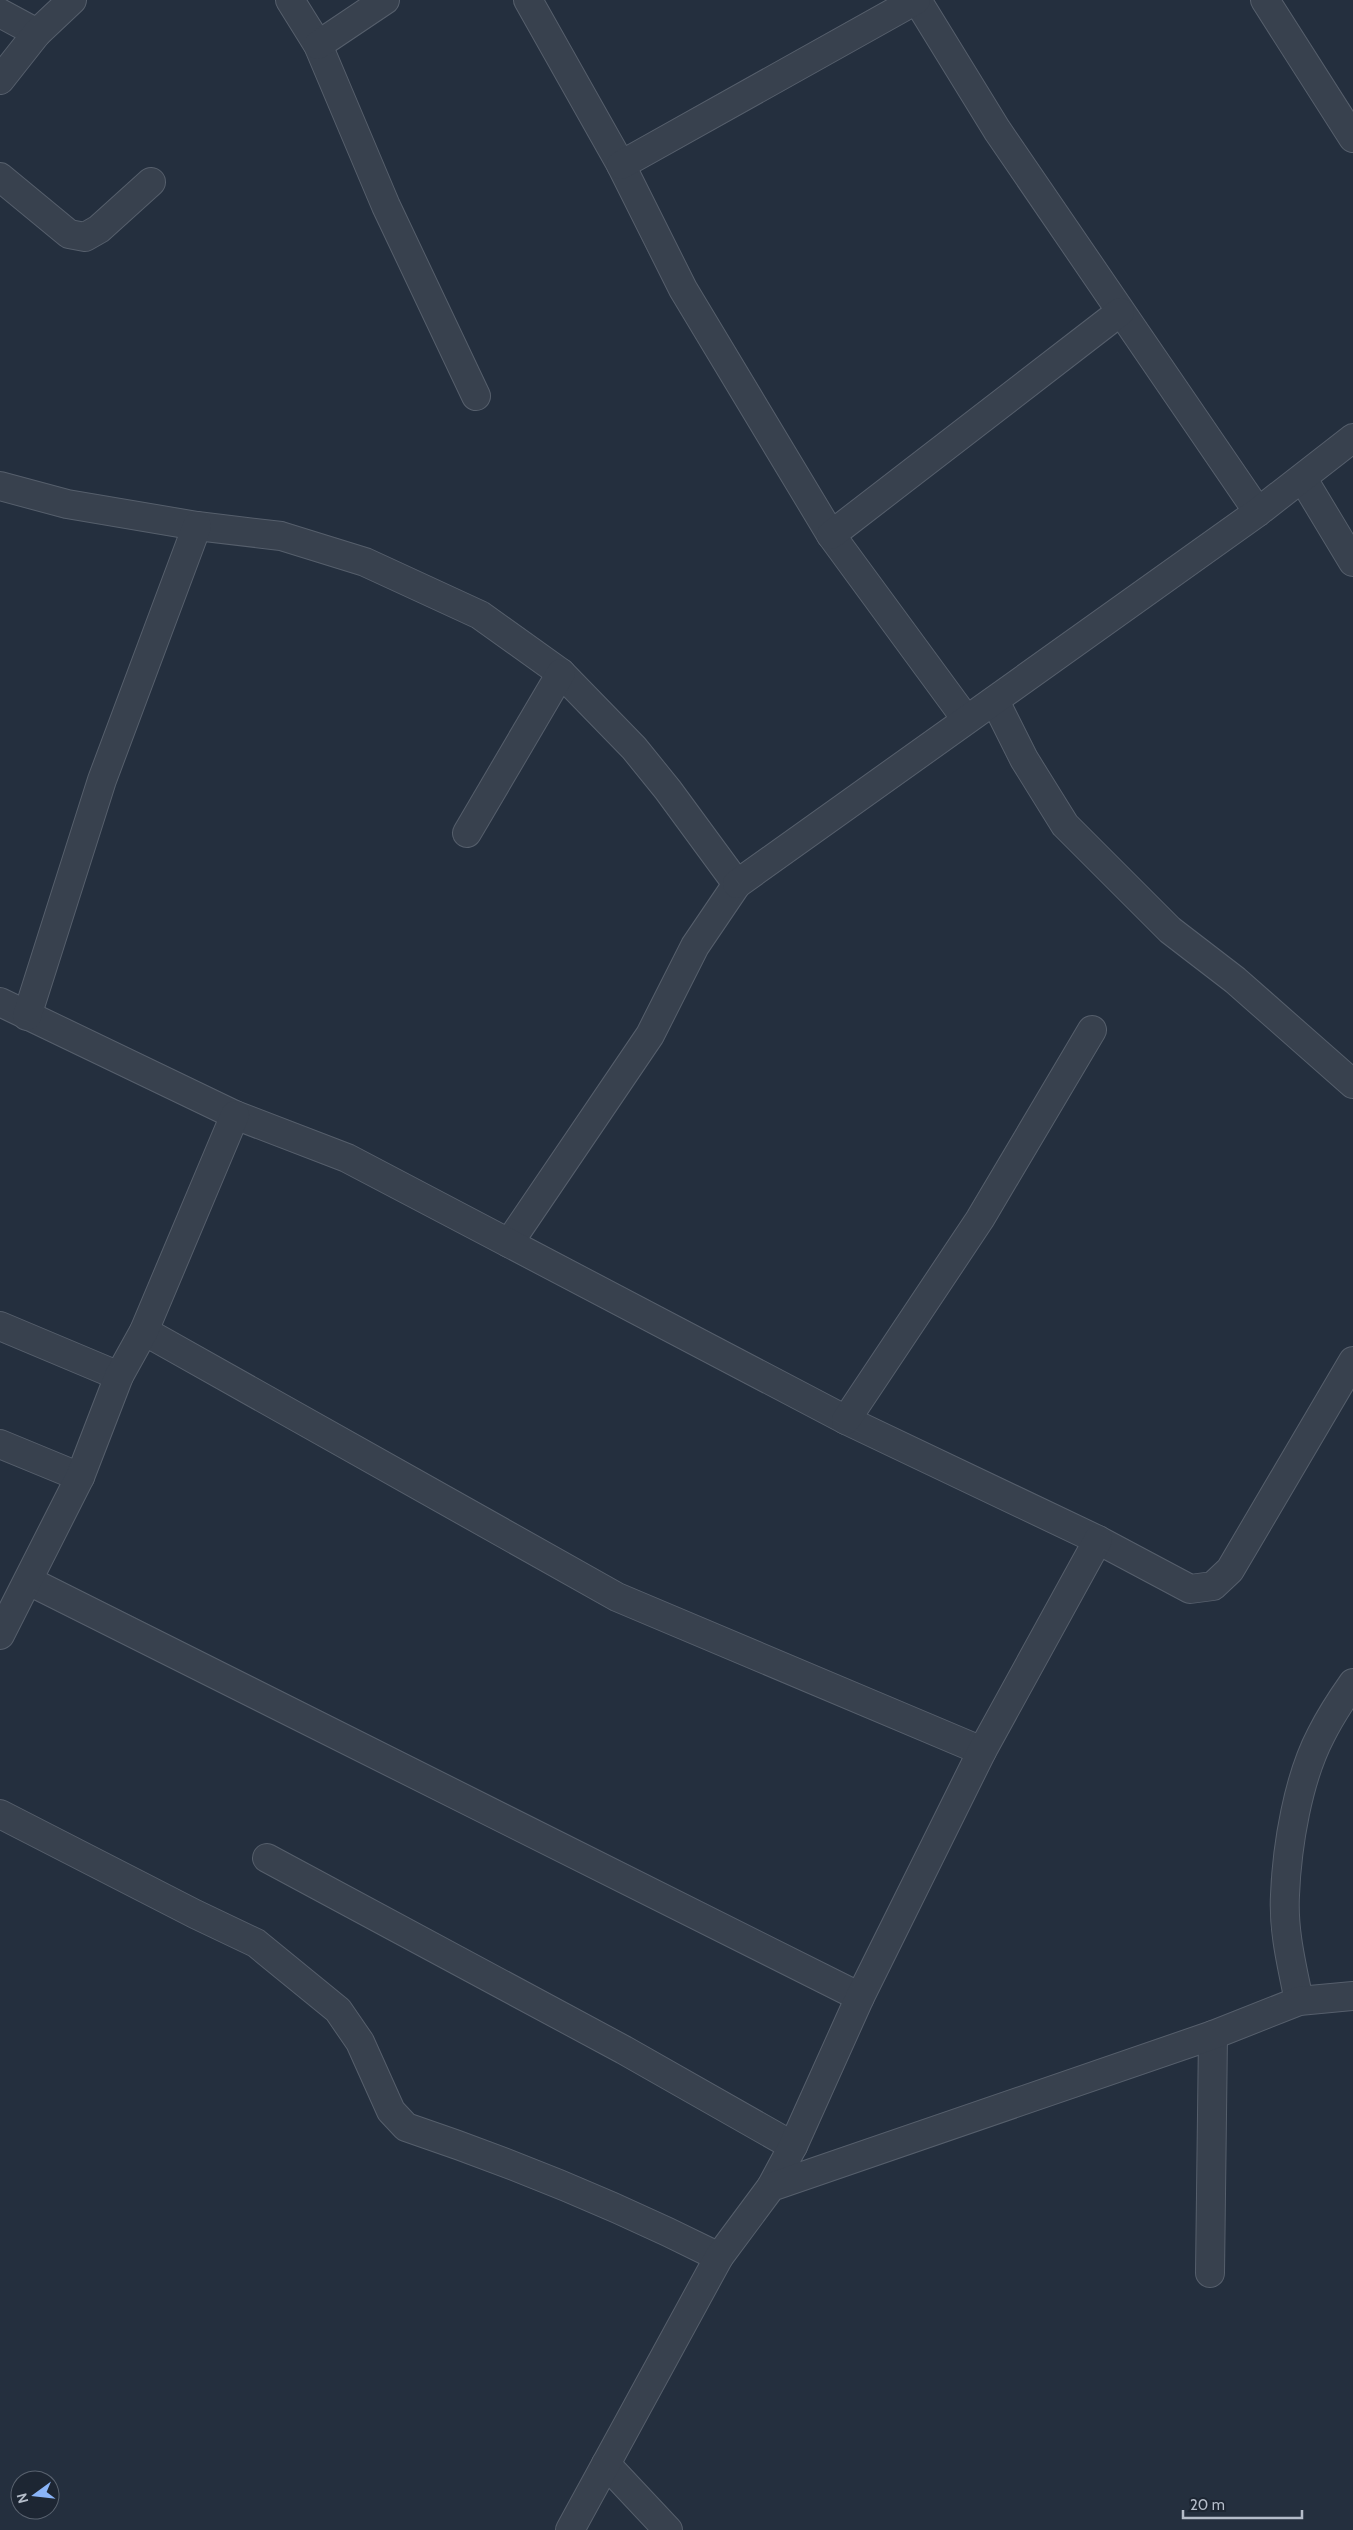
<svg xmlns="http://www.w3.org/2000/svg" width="1353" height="2530" viewBox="0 0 1353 2530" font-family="Cabin,sans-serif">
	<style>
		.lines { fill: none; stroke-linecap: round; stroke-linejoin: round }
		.minor-casing { stroke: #565f6c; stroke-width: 30 }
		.minor { stroke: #38414e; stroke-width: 28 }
	</style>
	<rect width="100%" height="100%" fill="#242f3e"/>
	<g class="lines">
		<!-- minor casing -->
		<g class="minor-casing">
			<g id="minor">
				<polyline points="290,0 318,45 386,206 476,396"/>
				<polyline points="528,0 621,165 683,289 831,535 966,719"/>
				<polyline points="917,0 997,130 1258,512"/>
				<polyline points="1265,0 1353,138"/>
				<polyline points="0,13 37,33"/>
				<polyline points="318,45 385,0"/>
				<polyline points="0,80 37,33 72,0"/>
				<polyline points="621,165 916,0"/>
				<polyline points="0,177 69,234 85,237 99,229 151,182"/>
				<polyline points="1303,479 1353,562"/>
				<polyline points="0,486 67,504 197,526 281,536 365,562 480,615 561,673 634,748 668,790 737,884 695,946 650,1035 509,1243"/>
				<polyline points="831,535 1120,312"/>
				<polyline points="995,701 1024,759 1065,825 1170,930 1235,980 1353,1084"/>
				<polyline points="467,833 561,673"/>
				<polyline points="737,884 1258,512 1353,438"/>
				<polyline points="0,1002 235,1115 347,1158 846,1420 1098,1540 1190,1589 1213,1586 1230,1570 1353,1361"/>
				<polyline points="27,1016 102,780 197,526"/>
				<polyline points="0,1326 119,1376"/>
				<polyline points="144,1331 617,1597 982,1751"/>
				<polyline points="846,1420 980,1219 1092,1030"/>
				<polyline points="0,1444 80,1477"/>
				<polyline points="29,1581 860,1997"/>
				<polyline points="0,1635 80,1477 119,1376 144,1331 235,1115"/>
				<path d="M 0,1814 L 195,1914 L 256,1943 L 338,2010 L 360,2042 L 391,2111 L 406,2127 C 513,2163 618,2206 719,2257"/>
				<polyline points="267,1858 624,2050 793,2146"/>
				<path d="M 1299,2001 C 1292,1966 1283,1931 1285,1895 C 1287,1845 1298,1779 1321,1735 C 1330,1717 1341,1700 1353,1683"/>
				<polyline points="771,2187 793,2146 860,1997 982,1751 1098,1540"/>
				<polyline points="1210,2273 1213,2035"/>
				<polyline points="606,2464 668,2530"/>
				<polyline points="570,2530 719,2257 771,2187 1213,2035 1299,2001 1353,1996"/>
			</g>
		</g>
		<!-- minor -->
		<use href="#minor" class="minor"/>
	</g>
	<!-- north arrow -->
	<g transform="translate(35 2495) rotate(255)"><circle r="24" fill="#1d2633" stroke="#59626f"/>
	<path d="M0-4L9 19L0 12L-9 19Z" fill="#8ab4f8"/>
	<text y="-8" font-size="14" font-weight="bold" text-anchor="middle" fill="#b4bcc9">N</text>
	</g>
	<!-- scale -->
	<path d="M1183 2510v8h119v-8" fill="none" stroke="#b4bcc9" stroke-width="2.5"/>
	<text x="1190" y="2510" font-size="15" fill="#b4bcc9" stroke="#1d2633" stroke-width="4" paint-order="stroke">20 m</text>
</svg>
